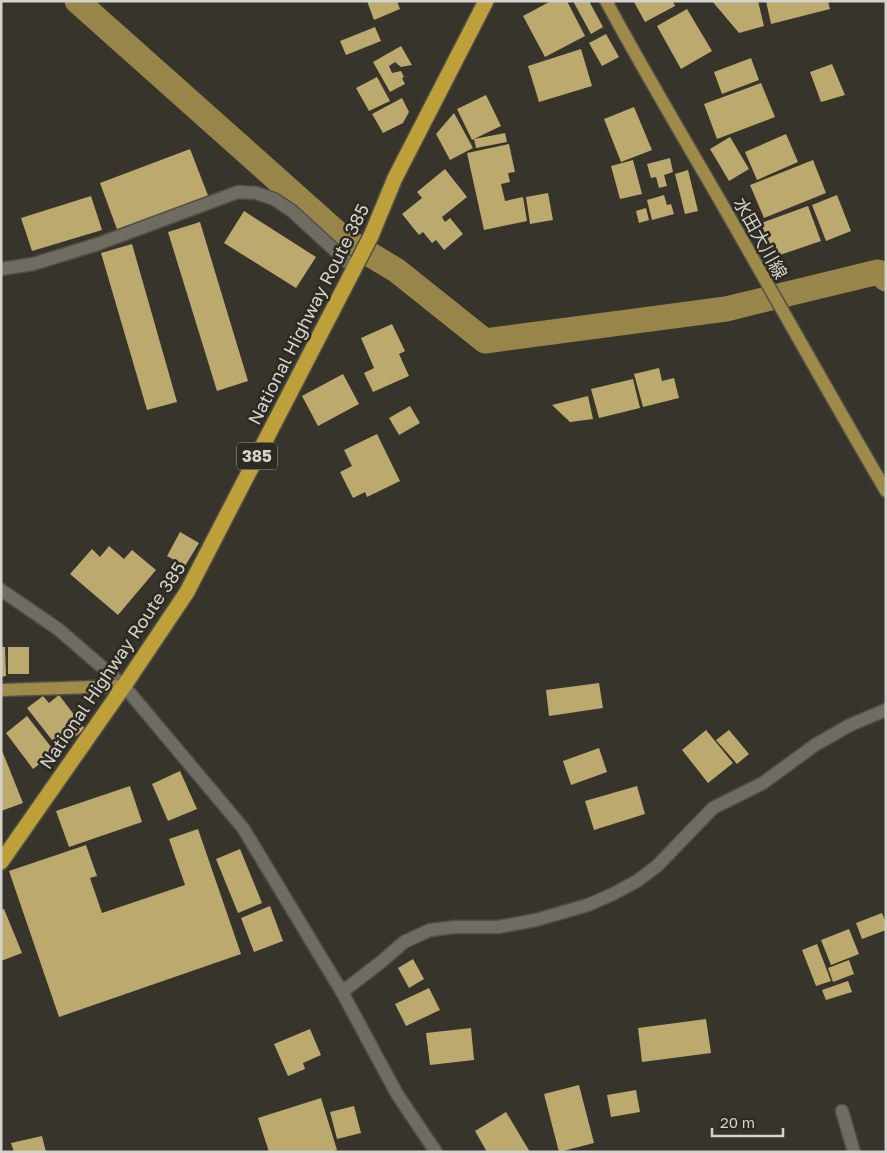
<svg xmlns="http://www.w3.org/2000/svg" width="887" height="1153" viewBox="0 0 887 1153" font-family="'Golos Text','Noto Sans JP',sans-serif">
	<style>
		.lines { fill: none; stroke-linecap: round; stroke-linejoin: round }
		.canal { stroke: #988549; stroke-width: 25 }
		.building { fill: #bca96d }
		.minor-casing { stroke: #524f48; stroke-width: 15 }
		.major-casing { stroke: #524f48; stroke-width: 15 }
		.highway-casing { stroke: #524f48; stroke-width: 18 }
		.minor { stroke: #6f6c62; stroke-width: 12 }
		.major { stroke: #9e8b4a; stroke-width: 12 }
		.highway { stroke: #bea03a; stroke-width: 15 }
		.labels { text-anchor: middle; dominant-baseline: central; stroke-width: 5; stroke-linejoin: round; paint-order: stroke }
		.shield { fill: #2d2a21; stroke: #a2a099; stroke-width: 1 }
		.shield-label { font-size: 16px; font-weight: bold; fill: #d4d2cc }
		.street-label { font-size: 18px; fill: #d4d2cc; stroke: #2d2a21 }
	</style>
	<rect width="100%" height="100%" fill="#37342b"/>
	<g class="lines">
		<!-- canal -->
		<polyline class="canal" points="77,1 344,239 396,270 485,341 726,309 878,272 886,279"/>
	</g>
	<!-- building -->
	<g class="building">
		<polygon points="367,1 397,1 400,9 374,20"/>
		<polygon points="551,1 567,1 585,36 545,57 523,16"/>
		<polygon points="573,1 589,1 603,27 591,34"/>
		<polygon points="636,1 673,1 675,6 645,22 634,2"/>
		<polygon points="712,1 758,1 764,26 739,33"/>
		<polygon points="766,1 828,1 830,9 771,24"/>
		<polygon points="687,9 712,51 681,69 657,26"/>
		<polygon points="375,27 381,41 346,55 340,41"/>
		<polygon points="606,34 619,57 602,66 589,43"/>
		<polygon points="401,46 412,65 401,67 395,62 389,66 392,73 401,71 404,77 402,78 405,84 390,92 373,62"/>
		<polygon points="581,49 592,86 539,102 528,66"/>
		<polygon points="751,58 759,80 722,94 714,72"/>
		<polygon points="832,64 845,95 821,102 810,72"/>
		<polygon points="377,77 390,101 369,111 356,88"/>
		<polygon points="761,83 775,117 717,139 704,104"/>
		<polygon points="486,95 501,126 472,140 457,109"/>
		<polygon points="402,98 409,112 403,123 383,133 372,114"/>
		<polygon points="634,107 652,150 621,162 604,119"/>
		<polygon points="454,113 473,148 450,160 436,134"/>
		<polygon points="505,133 507,142 476,148 474,139"/>
		<polygon points="786,134 798,162 757,180 745,152"/>
		<polygon points="730,137 749,169 729,181 710,149"/>
		<polygon points="509,144 515,172 508,173 510,182 501,184 505,201 523,197 527,221 484,230 467,153"/>
		<polygon points="190,149 209,198 118,232 100,183"/>
		<polygon points="670,158 673,172 664,175 667,186 659,188 656,177 651,178 647,164"/>
		<polygon points="633,160 642,194 620,199 611,166"/>
		<polygon points="813,160 826,193 764,218 750,185"/>
		<polygon points="445,169 467,197 442,217 445,222 450,218 463,234 444,250 436,240 432,243 423,232 419,235 402,214 422,198 417,192"/>
		<polygon points="688,170 698,211 685,214 675,174"/>
		<polygon points="548,193 553,220 530,224 526,197"/>
		<polygon points="664,195 667,205 671,204 674,214 652,220 647,200"/>
		<polygon points="837,195 851,231 826,241 812,205"/>
		<polygon points="91,196 102,230 32,251 21,218"/>
		<polygon points="808,206 821,241 774,257 761,223"/>
		<polygon points="646,208 649,220 639,223 636,211"/>
		<polygon points="244,211 316,257 296,288 224,243"/>
		<polygon points="200,222 248,381 217,391 168,232"/>
		<polygon points="132,244 177,402 147,410 101,253"/>
		<polygon points="392,324 405,351 399,354 409,376 373,392 364,373 374,368 361,338"/>
		<polygon points="659,368 662,381 674,378 679,398 643,407 634,374"/>
		<polygon points="343,374 359,404 318,426 302,396"/>
		<polygon points="633,379 640,408 599,418 591,389"/>
		<polygon points="588,396 593,419 570,422 552,405"/>
		<polygon points="410,406 420,423 399,435 389,418"/>
		<polygon points="377,434 400,481 367,497 365,492 353,498 340,472 352,466 344,450"/>
		<polygon points="180,532 199,543 185,566 167,556"/>
		<polygon points="109,546 124,559 132,550 156,570 118,615 70,574 92,549 100,557"/>
		<polygon points="1,647 5,647 6,676 1,677"/>
		<rect x="8" y="647" width="21" height="27"/>
		<polygon points="599,683 603,708 549,716 546,690"/>
		<polygon points="59,695 85,729 59,749 27,708 43,696 49,703"/>
		<polygon points="27,716 55,752 33,769 6,733"/>
		<polygon points="706,730 733,763 708,783 682,750"/>
		<polygon points="729,730 749,754 737,764 716,740"/>
		<polygon points="1,748 23,803 1,811"/>
		<polygon points="599,748 607,772 571,785 563,761"/>
		<polygon points="180,771 197,809 168,821 152,784"/>
		<polygon points="130,786 142,822 69,847 56,811"/>
		<polygon points="637,786 645,814 594,830 585,801"/>
		<polygon points="198,829 241,954 59,1017 9,871 86,845 97,876 90,878 102,913 185,885 169,839"/>
		<polygon points="240,849 262,903 238,913 216,859"/>
		<polygon points="270,906 283,941 254,952 241,918"/>
		<polygon points="4,909 22,953 1,961 1,910"/>
		<polygon points="882,913 886,923 886,930 862,939 856,923"/>
		<polygon points="849,929 859,954 831,965 821,940"/>
		<polygon points="817,944 831,981 816,986 802,950"/>
		<polygon points="413,959 424,979 409,988 398,968"/>
		<polygon points="849,960 854,974 833,982 828,968"/>
		<polygon points="848,981 852,992 826,1000 822,990"/>
		<polygon points="429,988 440,1010 406,1026 395,1004"/>
		<polygon points="706,1019 711,1053 642,1062 638,1028"/>
		<polygon points="471,1028 474,1060 430,1065 426,1033"/>
		<polygon points="310,1029 321,1055 303,1063 305,1069 288,1076 274,1044"/>
		<polygon points="579,1085 594,1143 559,1152 544,1094"/>
		<polygon points="636,1090 640,1112 611,1117 607,1095"/>
		<polygon points="321,1098 337,1150 331,1152 269,1152 258,1118"/>
		<polygon points="354,1106 361,1133 337,1139 330,1112"/>
		<polygon points="506,1112 530,1152 487,1152 475,1131"/>
		<polygon points="42,1136 46,1152 14,1152 11,1143"/>
	</g>
	<g class="lines">
		<!-- minor casing -->
		<g class="minor-casing">
			<g id="minor">
				<polyline points="1,269 33,264 98,244 238,192 256,193 274,199 292,211 354,268"/>
				<polyline points="1,590 58,629 124,686 243,828 342,992 397,1094 436,1152"/>
				<polyline points="342,992 381,962 404,942 430,930 455,927 498,927 536,920 588,905 613,894 637,881 657,866 713,808 763,783 815,745 850,725 886,710"/>
				<polyline points="842,1111 854,1152"/>
			</g>
		</g>
		<!-- major casing -->
		<g class="major-casing">
			<g id="major">
				<path d="M 606,1 C 641,66 678,128 715,192 C 772,291 828,392 886,491"/>
				<polyline points="1,690 124,686"/>
			</g>
		</g>
		<!-- highway casing -->
		<g class="highway-casing">
			<polyline id="highway" points="1,862 124,686 187,592 371,236 395,178 486,1"/>
		</g>
		<!-- minor -->
		<use href="#minor" class="minor"/>
		<!-- major -->
		<use href="#major" class="major"/>
		<!-- highway -->
		<use href="#highway" class="highway"/>
	</g>
	<g class="labels">
		<!-- shield labels -->
		<rect class="shield" x="237" y="442.5" width="40" height="27" rx="4"/>
		<g class="shield-label">
			<text x="257" y="456">385</text>
		</g>
		<!-- street labels -->
		<g class="street-label">
			<text transform="translate(761 238) rotate(61)">水田大川線</text>
			<text transform="translate(308 314) rotate(-63)">National Highway Route 385</text>
			<text transform="translate(112 665) rotate(-56)">National Highway Route 385</text>
		</g>
	</g>
	<!-- border -->
	<rect width="887" height="1153" fill="none" stroke="#d4d2cc" stroke-width="5"/>
	<!-- scale -->
	<path d="M712 1128v8h71v-8" fill="none" stroke="#d4d2cc" stroke-width="2.5"/>
	<text x="720" y="1128" font-size="15" fill="#d4d2cc" stroke="#2d2a21" stroke-width="4" paint-order="stroke">20 m</text>
</svg>
